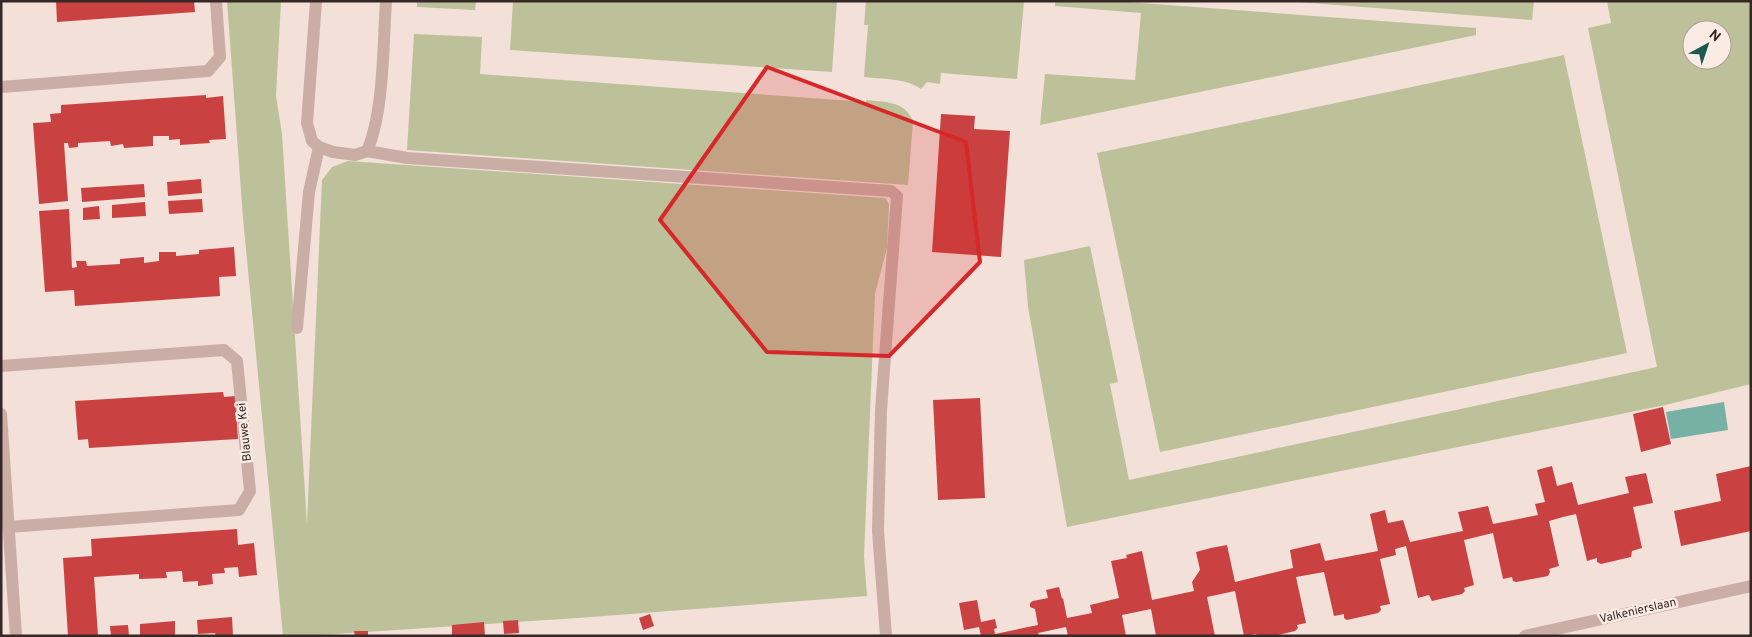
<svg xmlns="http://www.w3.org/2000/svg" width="1752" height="637" viewBox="0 0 1752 637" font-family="Overpass,sans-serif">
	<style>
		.green { fill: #bdc199; fill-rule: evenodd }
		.water { fill: #77b0a5 }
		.building { fill: #c94140 }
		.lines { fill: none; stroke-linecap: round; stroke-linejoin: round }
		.lane { stroke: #caada5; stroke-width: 12 }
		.street { stroke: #caada5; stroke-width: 12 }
		.marked { fill: #d62828; fill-opacity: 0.2; stroke: #d62828; stroke-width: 4; stroke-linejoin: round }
		.labels { text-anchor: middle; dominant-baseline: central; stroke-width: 5; stroke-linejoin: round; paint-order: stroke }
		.street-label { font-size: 12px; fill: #362826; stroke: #faece5 }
	</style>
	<rect width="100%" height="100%" fill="#f2e0d9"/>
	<!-- green -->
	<g class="green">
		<polygon points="227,1 281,1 276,96 282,134 307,524 322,180 332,167 348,161 885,198 889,204 887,248 875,294 864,556 867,596 578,618 304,636 283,636 243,218"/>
		<polygon points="417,1 476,1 475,10 417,7"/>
		<polygon points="513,1 837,1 832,72 510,50"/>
		<path d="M 866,1 L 1024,1 L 1017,79 L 941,73 L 940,84 L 927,82 L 921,89 C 906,78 882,79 864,77 L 868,25 L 864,25 Z"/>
		<polygon points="1055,1 1114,1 1476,28 1476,35 1040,125 1045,74 1135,80 1141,13 1055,6"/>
		<polygon points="1284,1 1534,1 1532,20"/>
		<path d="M 1607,1 L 1751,1 L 1751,384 L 1665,405 L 1067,527 L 1028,307 L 1024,260 L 1090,246 L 1118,382 L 1110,384 L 1129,480 L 1657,367 L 1588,28 L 1611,23 ZM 1692,30 L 1722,30 L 1722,60 L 1692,60 Z"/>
		<path d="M 414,34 L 482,37 L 480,74 L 866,102 L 866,100 C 885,102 905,101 913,121 L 908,185 L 407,150 Z"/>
		<polygon points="1564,55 1627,353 1160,452 1097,153"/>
	</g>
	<!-- water -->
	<polygon class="water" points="1724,402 1728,430 1671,439 1666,412"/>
	<!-- building -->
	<g class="building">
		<polygon points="56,1 194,1 195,12 57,22"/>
		<polygon points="206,95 206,98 223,96 226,139 209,140 210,143 180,145 180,139 169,140 169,136 153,136 153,146 124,148 123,144 111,146 110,141 78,143 78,147 69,148 68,143 64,143 68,201 39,204 33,123 51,122 50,114 61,113 61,105"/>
		<polygon points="941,114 975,116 974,129 1010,131 1001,257 932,252"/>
		<polygon points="201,179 202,193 168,196 167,182"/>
		<polygon points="144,184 145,197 82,202 81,188"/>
		<polygon points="202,199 203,212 169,214 168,201"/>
		<polygon points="145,202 146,216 112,218 112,205"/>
		<polygon points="99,206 100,219 83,220 83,208"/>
		<polygon points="69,209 72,268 77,267 76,261 86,261 87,266 120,264 120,259 144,257 144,263 159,261 159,252 176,252 176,256 199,254 199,250 234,247 236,276 219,277 220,296 75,306 74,290 45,292 39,211"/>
		<polygon points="223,392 224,397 235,396 238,439 89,448 88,439 78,440 75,401"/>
		<polygon points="980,398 985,498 938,500 933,400"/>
		<polygon points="1663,407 1671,444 1641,452 1633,414"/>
		<polygon points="1552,466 1557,486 1572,482 1578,505 1629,493 1625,477 1646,473 1653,503 1633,507 1642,548 1632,551 1631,557 1601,564 1597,562 1597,558 1587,561 1576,514 1563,517 1549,521 1559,566 1549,569 1550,572 1548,576 1516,582 1513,581 1512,577 1503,579 1493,533 1464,540 1474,585 1464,588 1465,591 1462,594 1432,601 1429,595 1418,598 1406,546 1395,549 1396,555 1380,559 1390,604 1380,606 1381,610 1378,613 1347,620 1344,618 1344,614 1334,616 1324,572 1296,577 1306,623 1297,625 1298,628 1295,631 1274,636 1257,636 1256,634 1244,636 1235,591 1207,597 1215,636 1156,636 1151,609 1122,615 1126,636 1068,636 1066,627 1038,633 1039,636 981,636 979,627 964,630 959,603 977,600 981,622 995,619 997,628 994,629 995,634 1038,625 1035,609 1030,607 1030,603 1033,601 1048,598 1046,590 1059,587 1062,599 1063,598 1067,618 1092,613 1090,605 1119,598 1111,561 1127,558 1126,555 1142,551 1152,600 1194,591 1192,582 1200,570 1196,552 1211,548 1227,545 1235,582 1293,568 1290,550 1320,543 1325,561 1378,551 1370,514 1385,510 1388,523 1403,520 1410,542 1463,531 1458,512 1488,506 1493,524 1538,515 1535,504 1545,502 1537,470"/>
		<polygon points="1751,466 1751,531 1681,546 1674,511 1721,501 1716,474"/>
		<polygon points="237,529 238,545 254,543 257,575 239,577 238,567 224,568 225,573 212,574 213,584 198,586 198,581 183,582 182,571 166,572 167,578 139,579 139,574 94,577 98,636 68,636 63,558 92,556 91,539"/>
		<polygon points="650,614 654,626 643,630 639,618"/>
		<polygon points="232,617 233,636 216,636 215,633 198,634 197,620"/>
		<polygon points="518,620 519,633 504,634 503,621"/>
		<polygon points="175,621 175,636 140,636 140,624"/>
		<polygon points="484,622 485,636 452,636 452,625"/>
		<polygon points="128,625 129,636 111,636 110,626"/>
		<polygon points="354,631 368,631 368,636 355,636"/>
	</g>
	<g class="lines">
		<!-- lane -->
		<g class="lane">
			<path d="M 316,1 L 307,123 L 312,141 L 319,147 L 333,152 L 355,155 L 367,151 C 384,112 383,45 386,1"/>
			<polyline points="367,151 407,158 891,191 897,196 881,410 878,531 886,636"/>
			<polyline points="297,328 309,192 319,147"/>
		</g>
		<!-- street -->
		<g class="street">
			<polyline points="1,87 208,71 220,57 216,1"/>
			<polyline points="1,366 224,350 237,361 250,491 239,510 8,527"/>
			<polyline points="1,414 16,636"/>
			<polyline points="1525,636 1751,586"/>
		</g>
	</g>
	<!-- marked area -->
	<path class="marked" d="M 767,67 L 966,142 L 980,262 L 889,356 L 767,352 L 660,220 Z"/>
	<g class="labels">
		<!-- street labels -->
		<g class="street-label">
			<text transform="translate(245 432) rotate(-96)">Blauwe Kei</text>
			<text transform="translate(1638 611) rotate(-13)">Valkenierslaan</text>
		</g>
	</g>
	<!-- border -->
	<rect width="1752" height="637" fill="none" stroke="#362826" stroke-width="5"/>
	<!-- north arrow -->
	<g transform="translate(1707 45) rotate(40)"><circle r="24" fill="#faece5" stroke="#ac9e99"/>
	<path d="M0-4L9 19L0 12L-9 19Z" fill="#1b584e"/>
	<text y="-8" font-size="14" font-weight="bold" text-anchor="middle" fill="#362826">N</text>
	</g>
</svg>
